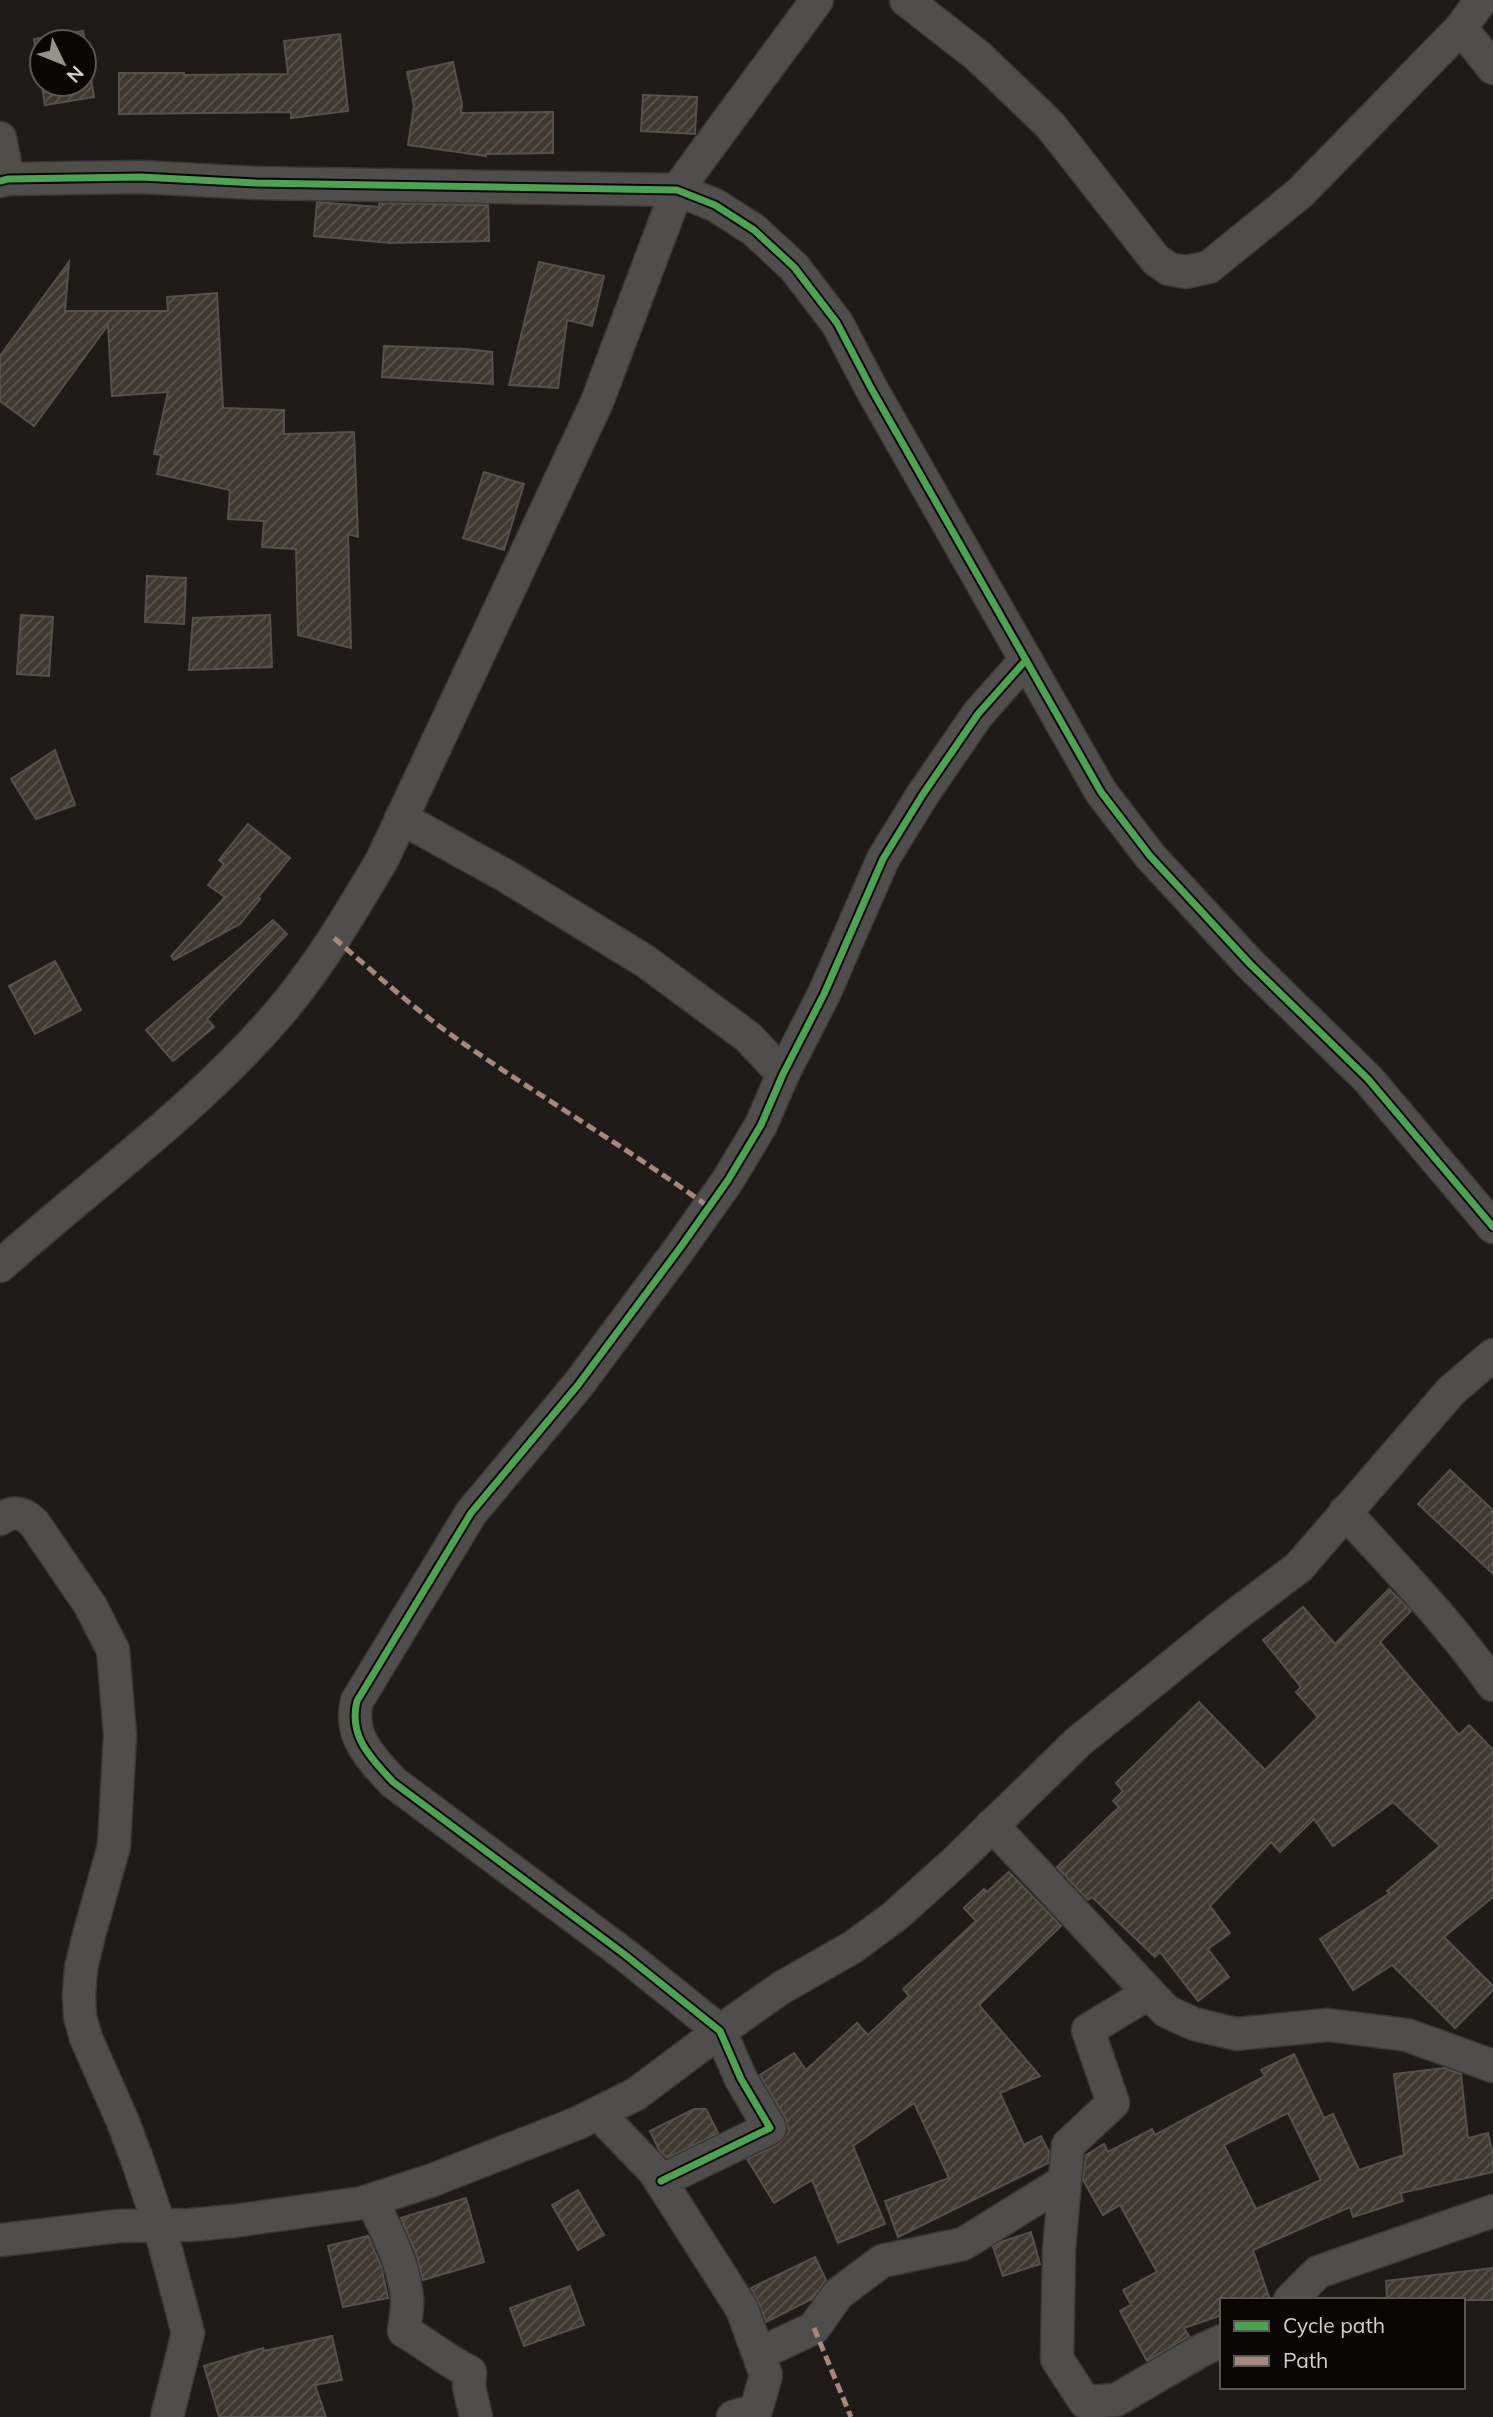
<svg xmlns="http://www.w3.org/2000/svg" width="1493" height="2417" viewBox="0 0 1493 2417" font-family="Mulish,sans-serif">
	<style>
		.building { fill: url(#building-hatch); stroke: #54514e; stroke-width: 2; fill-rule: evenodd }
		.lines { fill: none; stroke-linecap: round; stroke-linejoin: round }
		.minor-casing { stroke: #3a3835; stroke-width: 35 }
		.minor { stroke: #4f4e4d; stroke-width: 32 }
		.quiet { stroke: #a5887d; stroke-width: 5; stroke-dasharray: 10 5; stroke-linecap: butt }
		.cycleway-casing { stroke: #090604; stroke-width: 11 }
		.cycleway { stroke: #4ca352; stroke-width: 7 }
	</style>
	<defs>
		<pattern id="building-hatch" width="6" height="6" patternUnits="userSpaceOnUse" patternTransform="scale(1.75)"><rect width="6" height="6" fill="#3f3931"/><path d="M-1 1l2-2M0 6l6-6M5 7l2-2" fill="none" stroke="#5a554e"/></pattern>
	</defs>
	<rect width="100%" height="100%" fill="#1e1b18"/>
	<!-- building -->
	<g class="building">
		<path d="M 83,31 L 94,97 L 45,105 L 34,39 ZM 42,42 L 84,42 L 84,84 L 42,84 Z"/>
		<polygon points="340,34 348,111 291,118 291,112 119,114 119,73 184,73 184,75 288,74 284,41"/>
		<polygon points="453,62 462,104 461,113 553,112 553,153 486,154 486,156 408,145 414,106 407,72"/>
		<polygon points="643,95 697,97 695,134 641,131"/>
		<polygon points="317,202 379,207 379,203 488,205 489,241 390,243 314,236"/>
		<polygon points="69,262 65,311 168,311 167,297 217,293 223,408 284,410 284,434 354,432 358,537 348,534 351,648 298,635 296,549 262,547 264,521 228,519 230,490 157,474 161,455 154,454 168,392 112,396 108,325 34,426 0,401 0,356"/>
		<polygon points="539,262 604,276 592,326 567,320 558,388 509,385"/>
		<polygon points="384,346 467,349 492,352 493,384 382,377"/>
		<polygon points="484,472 524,484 504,550 463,538"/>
		<polygon points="147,576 186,578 184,624 145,622"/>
		<polygon points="21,615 53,617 49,676 17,674"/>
		<polygon points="270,615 272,667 189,670 193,618"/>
		<polygon points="55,750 75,805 36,819 11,779"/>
		<polygon points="248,824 290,858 258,897 260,899 240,924 174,960 171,956 225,897 208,885 224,864 219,860"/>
		<polygon points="273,920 287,934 207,1019 214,1027 173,1061 146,1030"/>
		<polygon points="55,961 81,1010 35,1034 9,986"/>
		<polygon points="1450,1470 1493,1510 1493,1574 1418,1504"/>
		<polygon points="1389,1589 1411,1611 1380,1642 1459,1735 1469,1725 1493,1750 1493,1897 1444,1937 1493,1986 1493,1990 1455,2028 1392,1965 1353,1990 1320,1939 1390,1893 1387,1891 1440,1846 1393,1802 1333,1846 1314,1819 1280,1852 1271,1842 1210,1906 1230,1933 1208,1949 1229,1977 1198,2001 1160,1952 1155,1957 1092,1897 1088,1900 1057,1867 1119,1807 1113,1801 1123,1791 1116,1783 1199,1702 1265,1770 1318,1717 1296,1692 1301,1687 1263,1640 1303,1607 1335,1644"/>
		<polygon points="1009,1872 1061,1926 979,2005 1040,2076 1000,2093 1024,2145 1041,2136 1049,2152 1048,2163 898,2237 885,2201 949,2178 914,2103 853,2146 885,2224 838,2243 812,2180 774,2203 747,2159 778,2145 789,2132 786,2119 760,2075 794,2053 806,2070 857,2023 868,2035 909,1996 903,1989 976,1921 964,1908 984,1889 987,1892"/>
		<path d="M 1294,2054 L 1324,2118 L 1333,2114 L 1359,2170 L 1404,2155 L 1394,2074 L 1444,2068 L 1461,2074 L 1468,2138 L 1488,2133 L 1493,2155 L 1493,2172 L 1401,2193 L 1403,2201 L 1353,2217 L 1350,2207 L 1253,2250 L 1270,2300 L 1222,2300 L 1222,2315 L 1184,2328 L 1189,2336 L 1147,2361 L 1120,2311 L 1131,2305 L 1123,2290 L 1157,2272 L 1120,2205 L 1103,2215 L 1083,2180 L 1086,2155 L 1104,2144 L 1108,2152 L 1152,2129 L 1155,2135 L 1265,2076 L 1261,2070 ZM 1288,2113 L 1321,2180 L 1256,2209 L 1224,2145 Z"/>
		<polygon points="694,2109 706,2109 718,2133 667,2158 659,2150 650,2131"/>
		<polygon points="578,2190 604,2235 578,2250 552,2205"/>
		<polygon points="466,2198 484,2262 423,2280 416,2253 401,2218"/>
		<polygon points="1031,2232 1040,2264 1003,2276 993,2247 1001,2242"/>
		<polygon points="368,2236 381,2266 388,2298 343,2307 328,2246"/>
		<polygon points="815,2257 826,2280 812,2299 766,2322 759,2303 751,2288"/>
		<polygon points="1493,2268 1493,2300 1387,2300 1386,2281"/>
		<polygon points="570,2286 584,2325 524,2346 510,2308"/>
		<polygon points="332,2336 342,2380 315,2385 326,2417 219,2417 204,2366 263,2348 264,2351"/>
	</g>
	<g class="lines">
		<!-- minor casing -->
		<g class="minor-casing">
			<g id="minor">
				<polyline points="906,0 978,56 1050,125 1156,260 1169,269 1186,272 1209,267 1300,193 1461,28 1481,0"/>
				<polyline points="1461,28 1493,68"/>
				<polyline points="0,138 8,179"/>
				<polyline points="0,181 8,179 141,177 256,183 677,190 715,205 754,230 794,267 837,323 871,388 1101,792 1150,856 1250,964 1368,1079 1493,1227"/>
				<polyline points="401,818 506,876 645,961 748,1037 783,1074"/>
				<path d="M 0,1266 C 92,1184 194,1111 275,1018 C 317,970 350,914 382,860 L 597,402 L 677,190 L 817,0"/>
				<path d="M 1345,1512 C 1396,1568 1450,1623 1493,1685"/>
				<path d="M 0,1519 C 14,1510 23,1512 34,1523 L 90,1605 L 113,1650 L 120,1735 L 114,1846 L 89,1935 L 81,1968 L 79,1995 L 80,2017 L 86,2038 L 123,2122 L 138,2162 L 159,2224 L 188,2333 L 167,2417"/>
				<polyline points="992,1825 1166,2011 1194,2024 1236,2034 1328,2025 1407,2035 1493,2066"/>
				<polyline points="1149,1993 1088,2030 1113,2103 1068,2145 1059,2250 1057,2359 1085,2402 1116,2400 1202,2350 1222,2341"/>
				<polyline points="598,2113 654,2171 742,2309 766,2375 756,2410 733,2417"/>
				<path d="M 661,2181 L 770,2128 L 741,2079 L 720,2031 L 624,1954 L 393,1782 C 371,1758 348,1736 357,1701 L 471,1513 L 578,1385 L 680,1248 L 728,1180 L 761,1125 L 783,1074 L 824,994 L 883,859 L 923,794 L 978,714 L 1026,660"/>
				<path d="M 372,2200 C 386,2231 404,2263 407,2298 C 408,2308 405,2320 404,2331 C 427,2344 447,2361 470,2372 L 469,2387 L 476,2417"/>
				<polyline points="0,2240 119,2226 190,2225 234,2221 362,2203 430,2181 578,2123 636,2094 720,2031 781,1988 853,1947 895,1916 954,1863 1078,1742 1230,1619 1299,1567 1451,1391 1493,1355"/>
				<polyline points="1290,2300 1318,2272 1493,2211"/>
				<polyline points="759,2354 814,2328 838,2294 882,2261 963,2244 1063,2182"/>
			</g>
		</g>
		<!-- minor -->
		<use href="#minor" class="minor"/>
		<!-- quiet -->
		<g class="quiet">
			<path d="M 334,938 C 378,976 422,1016 470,1048 C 549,1102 631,1151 709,1207"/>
			<polyline points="814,2328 851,2417"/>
		</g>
		<!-- cycleway casing -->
		<g class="cycleway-casing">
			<g id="cycleway">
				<polyline points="0,181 8,179 141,177 256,183 677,190 715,205 754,230 794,267 837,323 871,388 1101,792 1150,856 1250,964 1368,1079 1493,1227"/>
				<path d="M 661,2181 L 770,2128 L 741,2079 L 720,2031 L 624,1954 L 393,1782 C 371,1758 348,1736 357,1701 L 471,1513 L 578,1385 L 680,1248 L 728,1180 L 761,1125 L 783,1074 L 824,994 L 883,859 L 923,794 L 978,714 L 1026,660"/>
			</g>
		</g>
		<!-- cycleway -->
		<use href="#cycleway" class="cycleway"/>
	</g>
	<!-- legend -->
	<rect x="1220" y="2298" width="245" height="91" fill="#090604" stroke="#5b5754" stroke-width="2"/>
	<rect x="1234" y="2321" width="35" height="10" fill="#4ca352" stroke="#5b5754" stroke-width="2"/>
	<text x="1283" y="2333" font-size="21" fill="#d5d0cb">Cycle path</text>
	<rect x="1234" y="2356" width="35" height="10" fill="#a5887d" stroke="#5b5754" stroke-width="2"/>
	<text x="1283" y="2368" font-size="21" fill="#d5d0cb">Path</text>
	<!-- north arrow -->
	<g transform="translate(63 63) rotate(133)"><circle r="33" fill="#090604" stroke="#5b5754" stroke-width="2"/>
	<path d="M0-5L12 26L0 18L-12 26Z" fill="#95918c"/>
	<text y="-10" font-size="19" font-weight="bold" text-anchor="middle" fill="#d5d0cb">N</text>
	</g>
</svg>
